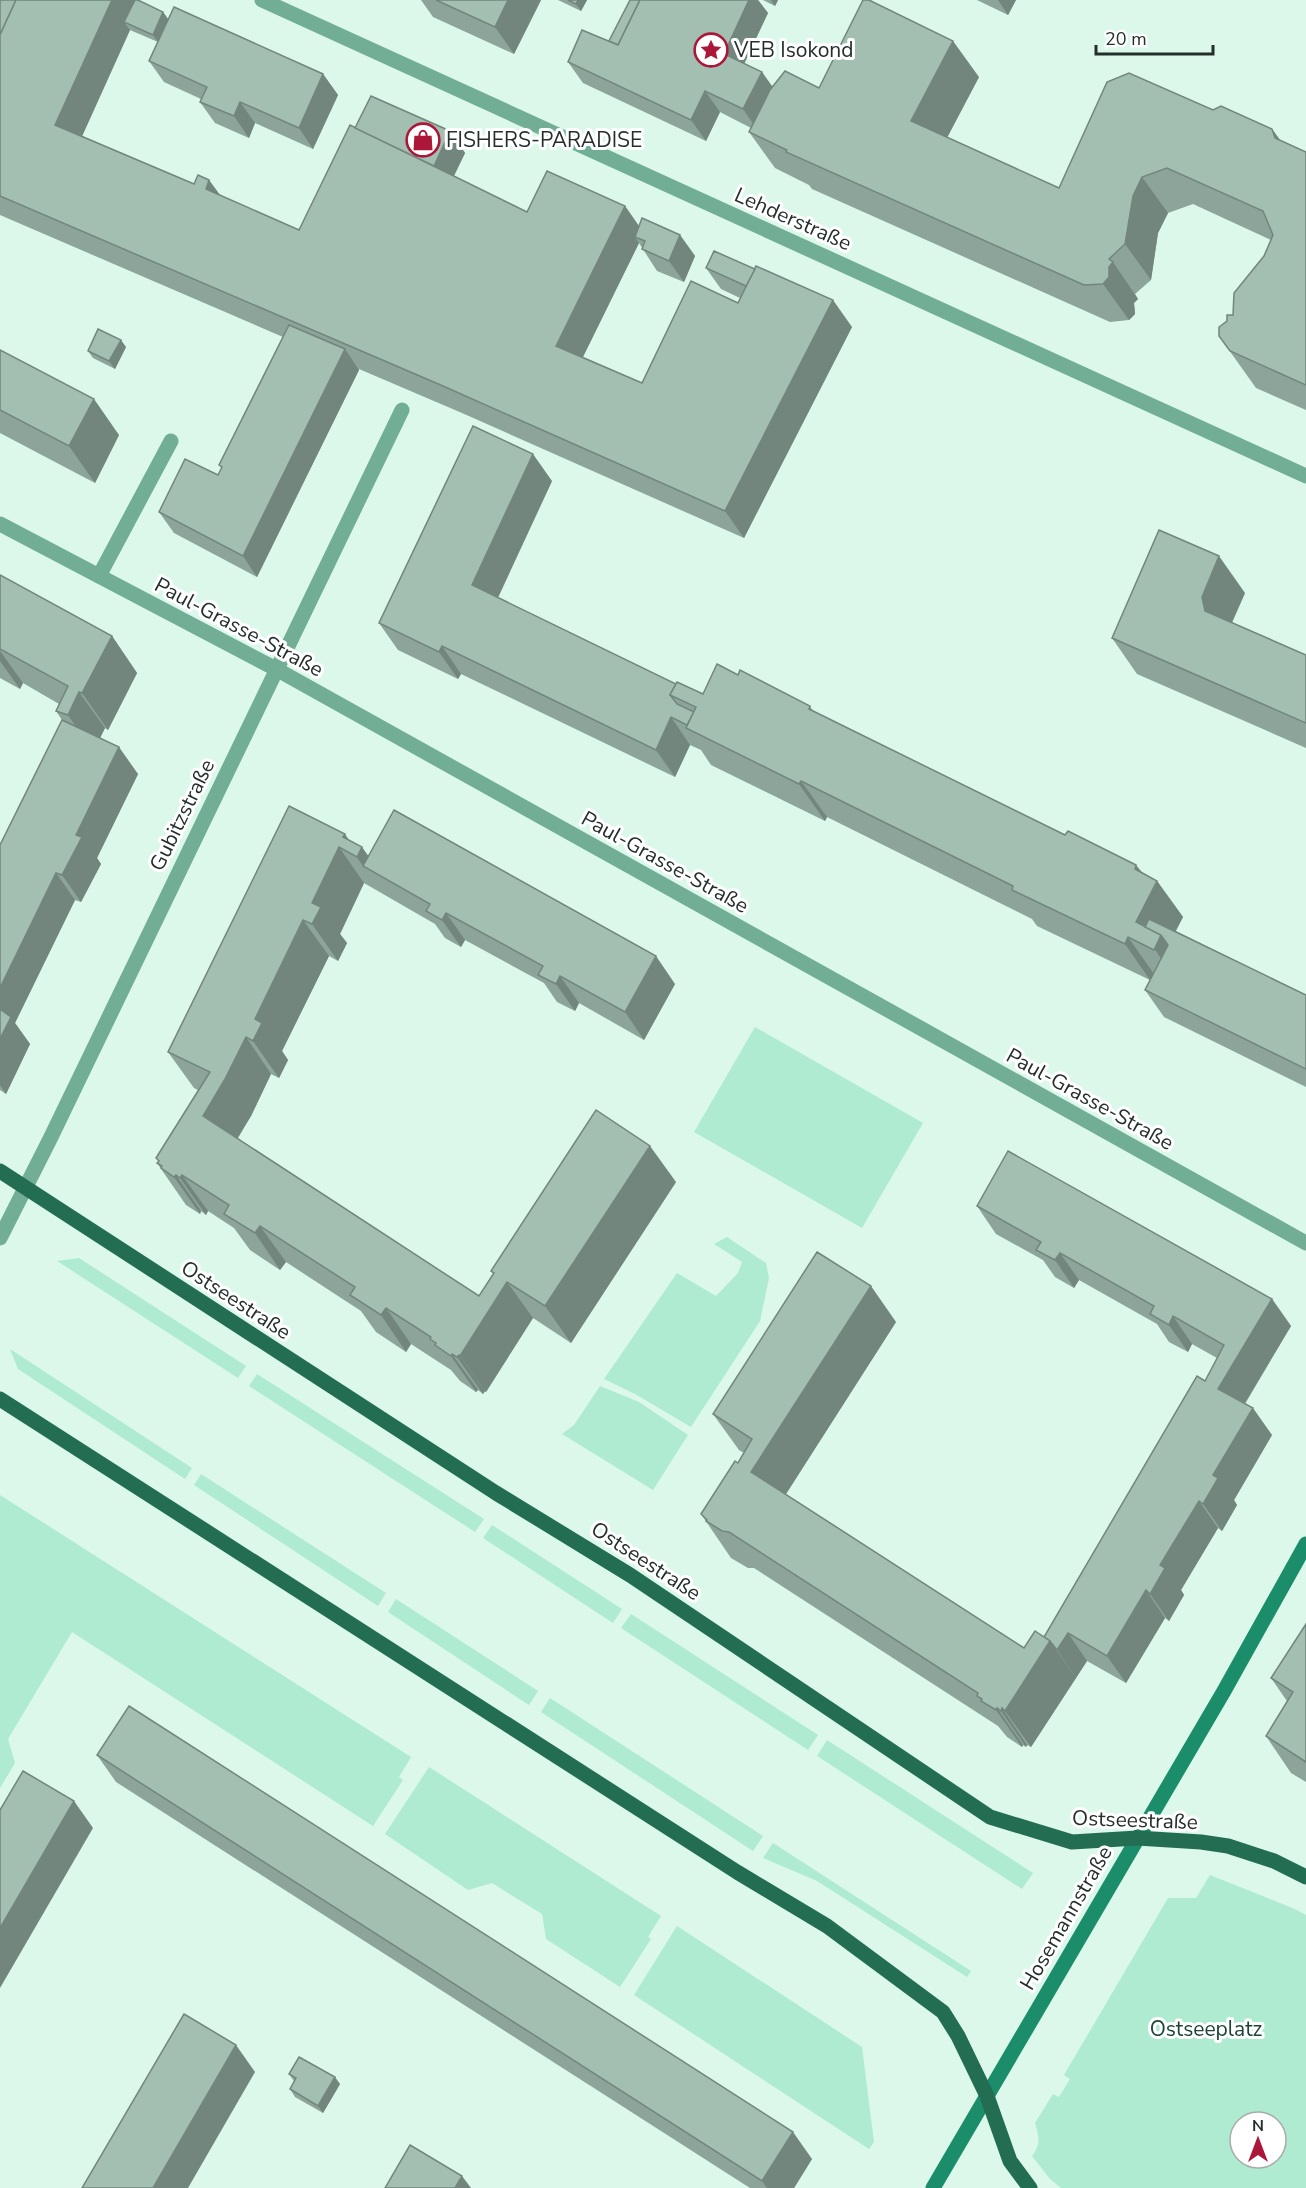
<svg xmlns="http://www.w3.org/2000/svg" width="1306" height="2188" viewBox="0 0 1306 2188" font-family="'Nunito Sans',sans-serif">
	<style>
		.green { fill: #afebd1; fill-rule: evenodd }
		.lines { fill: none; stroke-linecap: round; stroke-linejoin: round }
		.lane { stroke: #71ae95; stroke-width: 15 }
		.street { stroke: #71ae95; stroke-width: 15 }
		.secondary { stroke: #1b8d6a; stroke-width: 15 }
		.primary { stroke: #236d53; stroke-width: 15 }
		.wall { fill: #8ca499 }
		.shaded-wall { fill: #72867d }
		.building { fill: #a3bfb2; stroke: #72867d; stroke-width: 1.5 }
		.labels { text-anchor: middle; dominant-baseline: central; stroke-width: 6; stroke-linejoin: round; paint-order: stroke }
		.poi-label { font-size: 21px; fill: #242f2b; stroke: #fff; text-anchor: start }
		.street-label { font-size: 21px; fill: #242f2b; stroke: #fff }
		.park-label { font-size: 21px; fill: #1b4435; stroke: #fff }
	</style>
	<rect width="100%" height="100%" fill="#dbf8ea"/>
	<!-- green -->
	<g class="green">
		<polygon points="755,1027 923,1123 862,1228 694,1132"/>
		<polygon points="727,1237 766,1263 769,1278 760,1321 691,1427 635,1394 604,1379 677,1273 716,1296 738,1273 742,1262 714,1244"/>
		<polygon points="79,1258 246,1366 238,1378 57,1261"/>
		<polygon points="10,1349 192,1468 185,1479 18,1369"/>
		<polygon points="257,1374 484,1519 475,1532 249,1386"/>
		<polygon points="600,1386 639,1402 688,1435 653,1490 562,1434 574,1425"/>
		<polygon points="201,1474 386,1593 378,1606 194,1485"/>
		<polygon points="0,1495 411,1757 399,1777 403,1780 373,1826 72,1632 8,1739 15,1763 0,1788"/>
		<polygon points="492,1525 622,1609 613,1623 483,1538"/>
		<polygon points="396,1599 538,1691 529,1705 388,1612"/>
		<polygon points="631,1614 818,1735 808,1750 621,1628"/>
		<polygon points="550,1698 763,1836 753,1851 541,1712"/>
		<polygon points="827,1740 1033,1873 1022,1889 817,1756"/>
		<polygon points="429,1767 661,1916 648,1937 651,1939 620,1987 546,1939 542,1914 492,1883 468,1890 385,1834"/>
		<polygon points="773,1843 971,1971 967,1977 817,1881 763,1858"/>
		<path d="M 1210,1875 L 1295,1909 L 1306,1915 L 1306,2188 L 1061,2188 L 1050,2179 L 1032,2156 C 1041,2144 1039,2137 1035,2123 L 1053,2094 L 1059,2097 L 1070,2079 L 1064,2075 L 1168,1898 L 1196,1898 ZM 1240,2122 L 1276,2122 L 1276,2158 L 1240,2158 Z"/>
		<polygon points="677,1926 862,2047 874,2142 869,2149 634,1995"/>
	</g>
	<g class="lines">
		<!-- lane -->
		<polyline class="lane" points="99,576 171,441"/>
		<!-- street -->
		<g class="street">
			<polyline points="262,0 1306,476"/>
			<polyline points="0,524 276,669 1306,1243"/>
			<polyline points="0,1238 51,1137 402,410"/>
		</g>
		<!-- secondary -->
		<polyline class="secondary" points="933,2188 1224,1691 1306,1544"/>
		<!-- primary -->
		<g class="primary">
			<polyline points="0,1171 496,1493 630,1575 990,1817 1072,1842 1137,1838 1201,1842 1228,1846 1274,1861 1306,1877"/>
			<polyline points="0,1399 737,1872 827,1926 943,2012 958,2036 987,2096 1010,2161 1030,2188"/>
		</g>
	</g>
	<!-- wall -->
	<g class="wall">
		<polygon points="0,0 163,12 168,19 158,42 130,30 82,136 194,184 209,180 220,196 299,230 355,128 450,131 465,153 454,176 527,212 625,206 639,227 680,235 695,256 684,282 657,271 639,243 583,357 642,383 738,303 740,298 721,289 706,268 852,327 744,538 462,413 359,369 359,370 257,577 174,533 159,512 218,475 222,469 219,465 283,337 0,215"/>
		<polygon points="421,0 541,0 514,54 433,17"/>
		<polygon points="558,0 587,0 581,11"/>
		<polygon points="630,0 758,0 768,13 744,63 762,72 772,87 819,88 979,77 947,137 1059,188 1213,110 1272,129 1280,140 1306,152 1306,410 1256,388 1219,336 1233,315 1264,256 1271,240 1193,204 1168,213 1158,233 1151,280 1135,294 1138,299 1134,303 1135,314 1129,320 1110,322 812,189 809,185 775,168 749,132 751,128 720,112 706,141 583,83 568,62 609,41"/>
		<polygon points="763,0 778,0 775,6"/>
		<polygon points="977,0 1016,0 1008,15"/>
		<polygon points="149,61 323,74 338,95 313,149 255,123 249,138 215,123 200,102 201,99 164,82"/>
		<polygon points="126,347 115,369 93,358 88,351"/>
		<polygon points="0,350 119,435 95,483 0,433"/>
		<polygon points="552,481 498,598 676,684 703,694 738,675 810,706 813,711 1065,835 1136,865 1142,872 1157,881 1183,917 1176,931 1306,995 1306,1087 1164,1017 1145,990 1150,980 1037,926 1032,919 827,817 825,821 711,765 701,750 690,745 675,777 461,674 458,679 398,650 379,623"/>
		<polygon points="0,575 112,636 137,673 108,730 105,728 100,738 138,774 97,858 101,864 81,902 75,900 15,1023 30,1044 6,1094 0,1090 0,845 62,720 56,711 59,704 23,683 20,689 0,678"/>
		<polygon points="1245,593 1232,623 1306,655 1306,748 1137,674 1112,638"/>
		<polygon points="289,806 349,840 369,857 675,984 644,1040 579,1003 575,1011 557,1002 544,983 465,940 461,947 445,938 435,924 364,883 340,934 347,943 338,961 329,956 282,1051 288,1060 279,1078 271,1074 251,1116 237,1138 479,1296 493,1274 491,1271 676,1182 571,1343 533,1318 486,1392 485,1391 483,1394 478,1390 476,1392 460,1381 451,1370 411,1344 406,1352 376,1332 361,1311 286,1262 280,1270 250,1250 234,1228 208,1211 206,1215 201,1211 200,1214 186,1205 157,1163 159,1161 156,1158 198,1090 194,1088 168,1052"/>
		<polygon points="977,1206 1272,1299 1291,1326 1245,1404 1272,1435 1234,1500 1237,1505 1222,1531 1218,1528 1181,1590 1184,1595 1169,1621 1165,1618 1126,1683 1087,1661 1031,1747 1027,1745 1026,1747 1023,1745 1022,1747 1007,1737 998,1726 754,1568 748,1568 731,1558 701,1514 738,1463 744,1453 739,1450 713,1414 896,1322 786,1494 1024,1648 1044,1637 1205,1381 1217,1358 1192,1344 1188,1352 1169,1342 1157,1324 1079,1280 1074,1288 1055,1277 1043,1260 996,1234"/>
		<polygon points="1306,1624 1306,1782 1291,1773 1266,1736 1287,1701 1271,1678"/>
		<polygon points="97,1755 812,2159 794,2188 750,2188 116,1782"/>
		<polygon points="289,2074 340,2084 323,2113 295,2097 290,2089 294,2081"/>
	</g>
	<!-- shaded-wall -->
	<g class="shaded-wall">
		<polygon points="112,0 136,0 124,22 130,30 75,152 55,125"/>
		<polygon points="508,0 541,0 514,54 495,27"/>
		<polygon points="578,0 587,0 581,11 576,4"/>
		<polygon points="749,0 758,0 768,13 739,75 724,54"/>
		<polygon points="771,0 778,0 775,6"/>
		<polygon points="998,0 1016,0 1008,15"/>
		<polygon points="163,12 168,19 158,42 153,35"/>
		<polygon points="953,41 979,77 937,157 911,121"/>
		<polygon points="762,72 777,93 758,131 743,109"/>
		<polygon points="323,74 338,95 313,149 299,128"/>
		<polygon points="705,91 720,112 706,141 691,120"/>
		<polygon points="240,102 255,123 249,138 234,116"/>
		<polygon points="1272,129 1298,165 1275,138"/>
		<polygon points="450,131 465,153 447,190 432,169"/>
		<polygon points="1142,177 1168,213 1158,233 1151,280 1125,244 1133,196"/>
		<polygon points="209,180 229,207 206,189"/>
		<polygon points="625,206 644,233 635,237 639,243 575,373 556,346"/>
		<polygon points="680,235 695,256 684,282 669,261"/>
		<polygon points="1113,262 1138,299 1134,303 1135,314 1129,320 1103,284 1109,267"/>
		<polygon points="833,300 852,327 744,538 725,511"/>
		<polygon points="121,340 126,347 115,369 109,361"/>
		<polygon points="345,349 359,370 257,577 243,556"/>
		<polygon points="94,399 119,435 95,483 69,446"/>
		<polygon points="533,454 552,481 491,612 472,585"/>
		<polygon points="1219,556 1245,593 1227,633 1205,611 1202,597"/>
		<polygon points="112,636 137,673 108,730 82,693"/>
		<polygon points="442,646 461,674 458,679 439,652"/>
		<polygon points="0,651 23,683 20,689 0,661"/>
		<polygon points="79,692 105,728 93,752 68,715"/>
		<polygon points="671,717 690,745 675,777 656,750"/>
		<polygon points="119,747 138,774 97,858 101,864 81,902 62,875 76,835"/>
		<polygon points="801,781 827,817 825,821 799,784"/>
		<polygon points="345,834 358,854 362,847 384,878 363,866 343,837"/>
		<polygon points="339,847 364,883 340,934 347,943 338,961 312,924 312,903"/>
		<polygon points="1136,865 1153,889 1157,881 1183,917 1168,945 1180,986 1136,922 1135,869"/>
		<polygon points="56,873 75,900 15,1023 30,1044 6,1094 0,1085 0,988"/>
		<polygon points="446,913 465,940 461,947 442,920"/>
		<polygon points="303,920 329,956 282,1051 288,1060 279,1078 253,1041 255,1019"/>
		<polygon points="1128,937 1154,974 1150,980 1125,944"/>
		<polygon points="656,956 675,984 644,1040 625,1012"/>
		<polygon points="560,976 579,1003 575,1011 556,984"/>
		<polygon points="246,1037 271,1074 251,1116 229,1153 203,1116"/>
		<polygon points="650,1146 676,1182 571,1343 545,1306"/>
		<polygon points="176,1175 201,1211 200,1214 174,1177"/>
		<polygon points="182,1175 208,1211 206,1215 180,1178"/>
		<polygon points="260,1226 286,1262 280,1270 255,1233"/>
		<polygon points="1060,1253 1079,1280 1074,1288 1055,1260"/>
		<polygon points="507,1282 533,1318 486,1392 460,1356"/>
		<polygon points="871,1286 896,1322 777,1508 751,1472"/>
		<polygon points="1272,1299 1291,1326 1237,1416 1218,1389"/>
		<polygon points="386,1308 411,1344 406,1352 381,1315"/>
		<polygon points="1173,1316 1192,1344 1188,1352 1169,1325"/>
		<polygon points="452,1354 478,1390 476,1392 451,1356"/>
		<polygon points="459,1355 485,1391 483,1394 457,1357"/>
		<polygon points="1253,1408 1272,1435 1234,1500 1237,1505 1222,1531 1203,1504 1213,1475"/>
		<polygon points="1199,1501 1218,1528 1181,1590 1184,1595 1169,1621 1150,1594 1160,1565"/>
		<polygon points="1146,1590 1165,1618 1126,1683 1107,1656"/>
		<polygon points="1068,1633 1087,1661 1076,1678 1057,1650"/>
		<polygon points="1050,1641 1076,1678 1031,1747 1005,1711"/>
		<polygon points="997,1708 1023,1745 1022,1747 996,1710"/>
		<polygon points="1002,1708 1027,1745 1026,1747 1001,1711"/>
		<polygon points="74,1801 93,1828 0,1988 0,1928"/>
		<polygon points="236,2045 255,2072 188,2188 153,2188"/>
		<polygon points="335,2077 340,2084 323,2113 318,2106"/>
		<polygon points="793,2132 812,2159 794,2188 767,2188 762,2181"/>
		<polygon points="462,2176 471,2188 455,2188"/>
	</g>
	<!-- building -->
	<g class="building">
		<polygon points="0,0 16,0 0,35"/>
		<polygon points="16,0 112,0 55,125 194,184 198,175 209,180 206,189 299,230 350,125 527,212 547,171 625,206 556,346 642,383 691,281 738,303 756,266 833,300 725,511 443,386 0,196 0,35"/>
		<polygon points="135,0 138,0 163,12 153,35 124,22"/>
		<polygon points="436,0 508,0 495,27"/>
		<polygon points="568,0 578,0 576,4"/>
		<polygon points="630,0 640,0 618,45 609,41"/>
		<polygon points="640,0 749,0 724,54 762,72 743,109 705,91 691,120 568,62 582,30 618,45"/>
		<polygon points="863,0 869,0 953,41 911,121 1059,188 1107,82 1129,73 1213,110 1221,106 1272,129 1275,138 1306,152 1306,385 1230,351 1219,336 1219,327 1227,321 1227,315 1233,315 1234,293 1264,256 1273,235 1263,211 1167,168 1142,177 1133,196 1125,244 1109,259 1113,262 1109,267 1109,277 1103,284 1084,285 786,152 787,150 749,132 770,90 785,71 819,88"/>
		<polygon points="174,7 323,74 299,128 240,102 234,116 200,102 207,87 149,61"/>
		<polygon points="371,96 450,131 434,166 355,128"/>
		<polygon points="642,218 680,235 669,261 642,249 645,241 635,237"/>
		<polygon points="714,251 755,269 746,286 706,268"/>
		<polygon points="289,325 345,349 243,556 159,512 185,459 218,475 222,467 219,465"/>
		<polygon points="98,329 121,340 109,361 88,351"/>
		<polygon points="0,350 94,399 69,446 0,410"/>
		<polygon points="473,426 533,454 472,585 676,684 670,695 677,704 694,712 687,725 671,717 656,750 442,646 439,652 379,623"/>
		<polygon points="1159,530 1219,556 1202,597 1205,611 1306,655 1306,723 1112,638"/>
		<polygon points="0,575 112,636 82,693 79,692 68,715 56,711 68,686 0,649"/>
		<polygon points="717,664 738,675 740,670 810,706 809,709 1065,835 1068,831 1136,865 1135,869 1157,881 1136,922 1161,935 1154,950 1128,937 1125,944 1012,890 1013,886 801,781 799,784 686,728 696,707 670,695 677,682 703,694"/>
		<polygon points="62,720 119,747 76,835 82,837 62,875 56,873 0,988 0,845"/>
		<polygon points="289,806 345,834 343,837 362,847 357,857 339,847 312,903 321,907 312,924 303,920 255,1019 262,1023 253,1041 246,1037 225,1079 203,1116 479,1296 494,1273 491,1271 596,1110 650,1146 545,1306 507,1282 460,1356 459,1355 457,1357 452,1354 451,1356 435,1345 436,1343 430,1339 431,1337 386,1308 381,1315 350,1295 355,1287 260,1226 255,1233 224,1214 229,1205 182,1175 180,1178 176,1175 174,1177 161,1168 162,1166 157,1163 159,1161 156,1158 210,1072 168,1052"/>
		<polygon points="394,810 656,956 625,1012 560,976 556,984 538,975 543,966 446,913 442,920 426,911 430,904 363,866"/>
		<polygon points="1149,919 1306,995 1306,1069 1145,990 1168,945 1161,935 1145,927"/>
		<polygon points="0,1009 11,1017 0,1039"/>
		<polygon points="1008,1151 1272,1299 1218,1389 1253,1408 1213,1475 1218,1478 1203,1504 1199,1501 1160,1565 1165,1568 1150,1594 1146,1590 1107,1656 1068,1633 1057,1650 1050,1641 1044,1637 1197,1376 1205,1381 1224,1345 1173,1316 1169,1325 1150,1314 1154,1306 1060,1253 1055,1260 1036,1250 1041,1242 977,1206"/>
		<polygon points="817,1252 871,1286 751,1472 1024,1648 1035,1631 1050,1641 1005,1711 1002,1708 1001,1711 997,1708 996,1710 981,1701 982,1699 977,1696 978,1693 729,1532 722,1531 706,1521 707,1520 701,1514 735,1461 738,1463 752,1439 713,1414"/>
		<polygon points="1306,1624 1306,1762 1266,1736 1293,1692 1271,1678"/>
		<polygon points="129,1706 793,2132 762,2181 97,1755"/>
		<polygon points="23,1771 74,1801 0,1928 0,1810"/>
		<polygon points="184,2014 236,2045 153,2188 82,2188"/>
		<polygon points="299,2057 335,2077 318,2106 290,2089 296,2078 289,2074"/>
		<polygon points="410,2145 462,2176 455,2188 385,2188"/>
	</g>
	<!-- icons -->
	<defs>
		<g id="sight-ring" transform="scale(1.725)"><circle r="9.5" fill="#fff" stroke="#ac1739" stroke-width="1.5"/><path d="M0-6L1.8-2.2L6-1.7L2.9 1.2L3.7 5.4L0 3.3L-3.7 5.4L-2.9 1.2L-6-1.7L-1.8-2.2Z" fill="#ac1739"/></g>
		<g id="shop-ring" transform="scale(1.725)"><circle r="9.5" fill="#fff" stroke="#ac1739" stroke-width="1.5"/><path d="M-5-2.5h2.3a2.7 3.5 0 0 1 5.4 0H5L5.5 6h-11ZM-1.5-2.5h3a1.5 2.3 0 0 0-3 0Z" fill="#ac1739"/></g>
	</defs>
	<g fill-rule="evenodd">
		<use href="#sight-ring" x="711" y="50"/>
		<use href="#shop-ring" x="423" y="140"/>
	</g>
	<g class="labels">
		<!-- poi labels -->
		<g class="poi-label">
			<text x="734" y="50">VEB Isokond</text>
			<text x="446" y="140">FISHERS-PARADISE</text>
		</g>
		<!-- street labels -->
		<g class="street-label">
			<text transform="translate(793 219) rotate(24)">Lehderstraße</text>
			<text transform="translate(239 627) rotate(28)">Paul-Grasse-Straße</text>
			<text transform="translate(182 815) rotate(-64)">Gubitzstraße</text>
			<text transform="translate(665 862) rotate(29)">Paul-Grasse-Straße</text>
			<text transform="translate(1090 1099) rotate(29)">Paul-Grasse-Straße</text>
			<text transform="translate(236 1300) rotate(33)">Ostseestraße</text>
			<text transform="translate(646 1561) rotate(33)">Ostseestraße</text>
			<text transform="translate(1135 1820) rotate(2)">Ostseestraße</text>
			<text transform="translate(1066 1918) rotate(-60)">Hosemannstraße</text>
		</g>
		<!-- park labels -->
		<g class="park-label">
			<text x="1206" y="2029">Ostseeplatz</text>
		</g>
	</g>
	<!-- north arrow -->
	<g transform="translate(1258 2140)"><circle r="28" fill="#ffffff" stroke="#a7acaa" stroke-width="1.5"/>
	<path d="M0-4.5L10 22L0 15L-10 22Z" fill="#ac1739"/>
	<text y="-9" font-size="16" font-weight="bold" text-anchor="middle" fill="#242f2b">N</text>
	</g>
	<!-- scale -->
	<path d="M1096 45v9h117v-9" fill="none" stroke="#242f2b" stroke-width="3"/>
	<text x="1105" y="45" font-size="18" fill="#242f2b" stroke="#ffffff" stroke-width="4.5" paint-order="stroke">20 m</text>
</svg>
